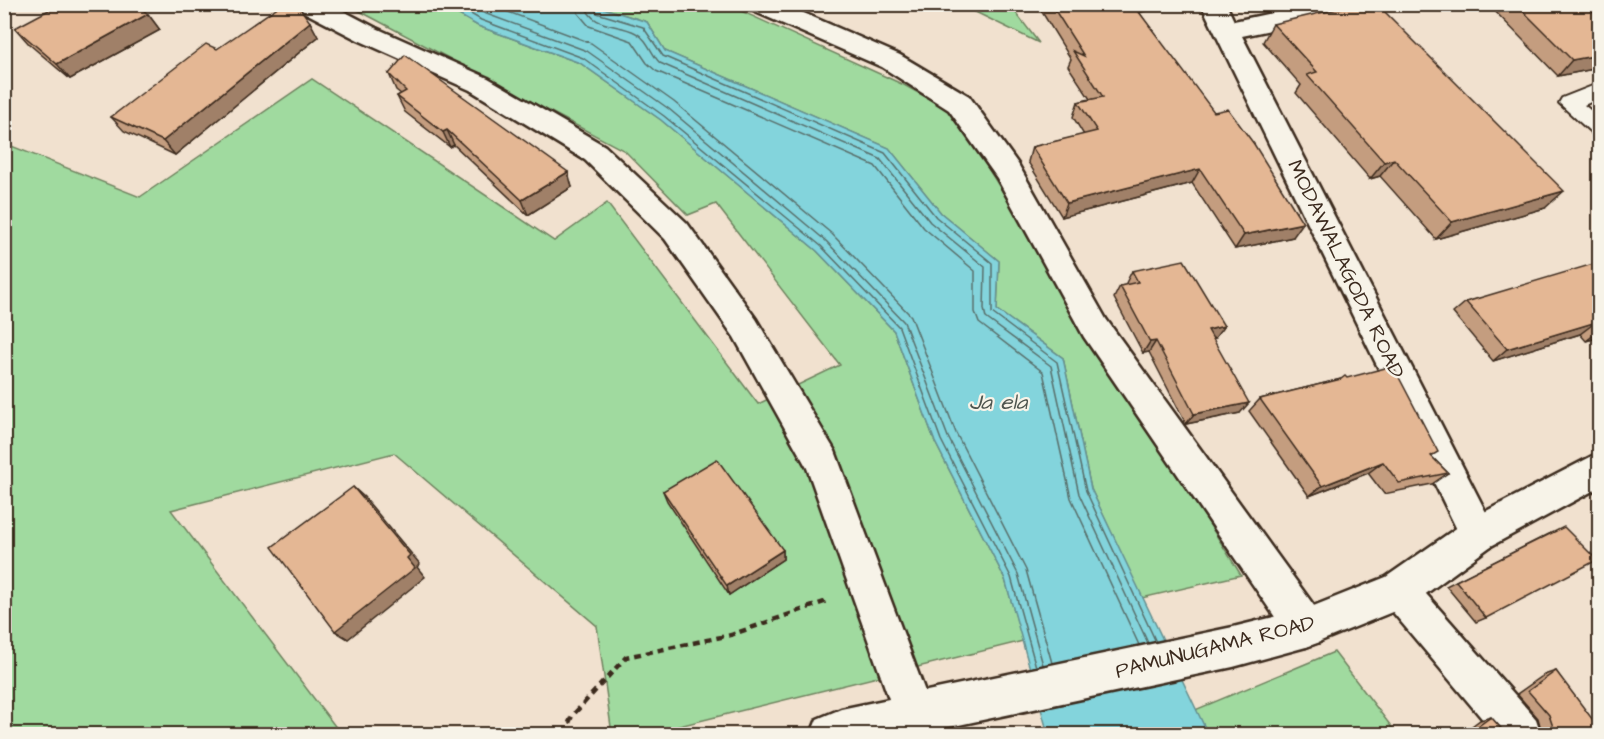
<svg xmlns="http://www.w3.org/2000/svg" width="1604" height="739" viewBox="0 0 1604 739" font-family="'Architects Daughter',sans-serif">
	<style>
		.green { fill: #a0da9f; stroke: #6e825e; stroke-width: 1.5 }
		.water { fill: #83d4dc; stroke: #669090; stroke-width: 1.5 }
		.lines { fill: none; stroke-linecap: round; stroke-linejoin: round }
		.shore { stroke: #586e6a; stroke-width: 1.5 }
		.lane-casing { stroke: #3b2a1e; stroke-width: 4 }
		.street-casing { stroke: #3b2a1e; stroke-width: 5 }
		.primary-casing { stroke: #3b2a1e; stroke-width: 5 }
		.path { stroke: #3b2a1e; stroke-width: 4.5; stroke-dasharray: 7 5; stroke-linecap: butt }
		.lane { fill: #f7f3e8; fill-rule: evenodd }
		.street { fill: #f7f3e8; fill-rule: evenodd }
		.primary { fill: #f7f3e8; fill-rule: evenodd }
		.wall { fill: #c49d7f; stroke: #3b2a1e; stroke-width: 1.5 }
		.shaded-wall { fill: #a08068; stroke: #3b2a1e; stroke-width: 1.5 }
		.building { fill: #e4b794; stroke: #3b2a1e; stroke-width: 1.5 }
		.labels { text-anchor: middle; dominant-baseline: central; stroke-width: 4.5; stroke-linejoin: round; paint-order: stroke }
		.street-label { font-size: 21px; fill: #3b2a1e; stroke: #f7f3e8 }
		.water-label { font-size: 22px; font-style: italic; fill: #4d544e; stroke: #f7f3e8 }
	</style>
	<rect width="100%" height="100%" fill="#f1e1cf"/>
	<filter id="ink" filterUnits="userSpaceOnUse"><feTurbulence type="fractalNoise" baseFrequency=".0167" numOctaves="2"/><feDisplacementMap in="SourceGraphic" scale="12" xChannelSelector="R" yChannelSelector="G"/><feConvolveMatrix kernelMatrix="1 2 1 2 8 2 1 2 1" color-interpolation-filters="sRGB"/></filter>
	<g filter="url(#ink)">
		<!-- green -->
		<g class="green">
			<polygon points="348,5 442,5 478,26 580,63 661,120 817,251 894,331 935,442 1005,579 1023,641 647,734 612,734 597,626 394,453 171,510 341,734 5,734 4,143 140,197 312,79 554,241 607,203 758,404 840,365 716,204 688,215 625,151"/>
			<polygon points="594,5 728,5 904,85 953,112 1241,575 1142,598 1091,489 1063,358 997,310 999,261 941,213 889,148 665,51 647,22"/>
			<polygon points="961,5 1010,5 1039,43"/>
			<polygon points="1334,652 1397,734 1208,734 1195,710"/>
		</g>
		<!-- water -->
		<polygon class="water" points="442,5 594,5 647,22 665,51 889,148 941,213 999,261 997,310 1063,358 1091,489 1208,734 1048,734 1005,579 935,442 894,331 817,251 661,120 580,63 478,26"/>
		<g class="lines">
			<!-- shore -->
			<g class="shore">
				<polyline points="454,4 481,20 583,58 664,116 821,246 899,327 941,440 1011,577 1036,667"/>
				<polyline points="469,4 484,13 587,51 669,109 826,241 904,322 948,437 1018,574 1043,665"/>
				<polyline points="487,4 591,43 674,102 832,234 911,316 956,433 1026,570 1052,663"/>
				<polyline points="576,4 578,13 589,26 632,41 647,63 656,71 875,166 924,228 975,271 975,312 979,323 1043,372 1071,498 1139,645"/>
				<path d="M 585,4 C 591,29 618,23 636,33 C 648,39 651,54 660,63 L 880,159 L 930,222 L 985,267 L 984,309 L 986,318 L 1051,366 L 1079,494 L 1148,643"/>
				<polyline points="593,4 597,13 643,27 663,56 885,153 936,217 992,263 992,313 1057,362 1086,491 1156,642"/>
			</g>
			<!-- lane casing -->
			<g class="lane-casing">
				<polygon id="lane" points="1600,83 1600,98 1584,105 1600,118 1600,136 1593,134 1559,103 1562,98"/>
			</g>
			<!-- street casing -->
			<g class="street-casing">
				<g id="street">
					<polygon points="297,4 330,4 376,28 488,78 605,146 687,223 756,319 835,451 933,713 927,727 913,733 899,727 807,468 734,337 665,239 585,160 470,90 358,40 300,10"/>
					<polygon points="748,4 783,4 900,55 969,96 1018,164 1106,319 1320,614 1325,628 1320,642 1306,647 1292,642 1084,337 997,178 949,110 882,67 751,10"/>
					<polygon points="1201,4 1226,4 1234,21 1315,4 1369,4 1366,10 1357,12 1242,36 1491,522 1496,534 1491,546 1478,551 1465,546"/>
					<polygon points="1399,572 1412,578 1536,719 1541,734 1495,734 1386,604 1380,591 1386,578"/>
				</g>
			</g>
			<!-- primary casing -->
			<g class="primary-casing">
				<polygon id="primary" points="1600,452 1600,487 1491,546 1412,604 1306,647 1233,667 916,734 811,734 817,719 841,709 1233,627 1306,609 1386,577 1465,522"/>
			</g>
			<!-- path -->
			<polyline class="path" points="564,734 572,716 626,657 731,635 827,601"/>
			<!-- lane -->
			<use href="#lane" class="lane"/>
			<!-- street -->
			<use href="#street" class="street"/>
			<!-- primary -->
			<use href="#primary" class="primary"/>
		</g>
		<!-- wall -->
		<g class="wall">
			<polygon points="1037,4 1148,4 1145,11 1139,12 1293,237 1235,249 1192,183 1062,217 1028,162 1032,147 1084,135 1073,117 1078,102 1090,99 1068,66 1071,59"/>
			<polygon points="1488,4 1599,4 1599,68 1558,76"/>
			<polygon points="148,14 160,30 70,79 29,44 15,28"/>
			<polygon points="310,22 318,37 175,155 124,131 111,117 217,49"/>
			<polygon points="1273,24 1545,208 1436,239 1380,176 1370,179 1296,93 1301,85 1263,42"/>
			<polygon points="389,74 572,187 528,215 454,145 450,147 405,112 397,96 401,94 396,90"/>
			<polygon points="1599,268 1599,345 1593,339 1586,341 1580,334 1493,361 1453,313 1466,302"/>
			<polygon points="1132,271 1215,338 1213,338 1240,413 1186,424 1149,352 1143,353 1114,298 1120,286 1127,285 1126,283"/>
			<polygon points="1341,379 1431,456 1448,473 1432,484 1384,494 1368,473 1309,496 1249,411 1260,399"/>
			<polygon points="663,491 783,550 783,559 729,595 667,501"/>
			<polygon points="1553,532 1486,618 1476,622 1446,586"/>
			<polygon points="1556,671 1599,735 1460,735 1480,720 1491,717 1506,734 1542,733 1538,718 1517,694 1544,675"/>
		</g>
		<!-- shaded-wall -->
		<g class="shaded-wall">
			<polygon points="1128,4 1148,4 1145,11 1124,15"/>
			<polygon points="1597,4 1599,4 1599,17 1573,22 1587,6"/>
			<polygon points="148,14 160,30 70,79 57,64"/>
			<polygon points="310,22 318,37 175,155 163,141"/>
			<polygon points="1599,55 1599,68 1558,76 1572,60"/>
			<polygon points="447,130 454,145 450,147 443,132"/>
			<polygon points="1394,159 1380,176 1370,179 1384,162"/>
			<polygon points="1200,169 1192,183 1062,217 1067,203"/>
			<polygon points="568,172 572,187 528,215 522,200"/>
			<polygon points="1564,191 1545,208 1436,239 1452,222"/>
			<polygon points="1303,223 1293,237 1235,249 1244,235"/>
			<polygon points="1596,322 1580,334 1493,361 1507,349"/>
			<polygon points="1224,326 1215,338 1200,341 1208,330"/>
			<polygon points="1599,331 1599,334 1593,339 1586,341"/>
			<polygon points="1156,341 1149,352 1143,353 1150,342"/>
			<polygon points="1249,403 1240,413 1186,424 1194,414"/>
			<polygon points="1383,462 1368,473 1309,496 1322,486"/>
			<polygon points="353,487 364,497 420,564 417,567 425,577 348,639 335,631 407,558"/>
			<polygon points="783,550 783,559 729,595 727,586"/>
		</g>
		<!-- building -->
		<g class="building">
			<polygon points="60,4 136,4 148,14 57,64 15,28"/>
			<polygon points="282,4 297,4 310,22 163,141 111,117 206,44 217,49"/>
			<polygon points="1051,4 1133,4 1214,112 1228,109 1254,144 1303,223 1244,235 1200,169 1067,203 1032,147 1097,131 1078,102 1103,97 1073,51 1084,56"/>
			<polygon points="1358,4 1377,4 1564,191 1452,222 1394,159 1384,162 1307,75 1317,72 1273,24"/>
			<polygon points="1516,4 1597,4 1587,6 1599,18 1599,55 1572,60"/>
			<polygon points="405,55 568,172 522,200 447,130 443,132 397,96 406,91 389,74"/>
			<polygon points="1184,260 1224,326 1208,330 1249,403 1194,414 1156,341 1150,342 1120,286 1138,282 1132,271"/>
			<polygon points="1593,264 1598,269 1599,268 1599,326 1596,322 1507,349 1466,302"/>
			<polygon points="1393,366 1438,452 1431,456 1448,473 1399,483 1383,462 1322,486 1260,399 1341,379 1345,376 1347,378"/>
			<polygon points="717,459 783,550 727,586 663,491"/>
			<polygon points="353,487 410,555 407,558 415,568 335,631 272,547"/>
			<polygon points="1564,527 1597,560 1486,618 1456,581"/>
			<polygon points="1556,671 1599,728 1599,735 1466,735 1491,717 1506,734 1555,733 1549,715 1528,691"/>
		</g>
	</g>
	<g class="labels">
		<!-- street labels -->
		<g class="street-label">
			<text transform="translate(1346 269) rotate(64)">MODAWALAGODA ROAD</text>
			<text transform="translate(1215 647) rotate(-14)">PAMUNUGAMA ROAD</text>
		</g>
		<!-- water labels -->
		<g class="water-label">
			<text x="998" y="402">Ja ela</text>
		</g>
	</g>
	<!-- margin -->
	<rect width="1604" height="739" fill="none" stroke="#f7f3e8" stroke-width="24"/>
	<rect x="12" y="12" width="1580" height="715" fill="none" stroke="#3b2a1e" stroke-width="2" filter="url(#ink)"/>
</svg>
